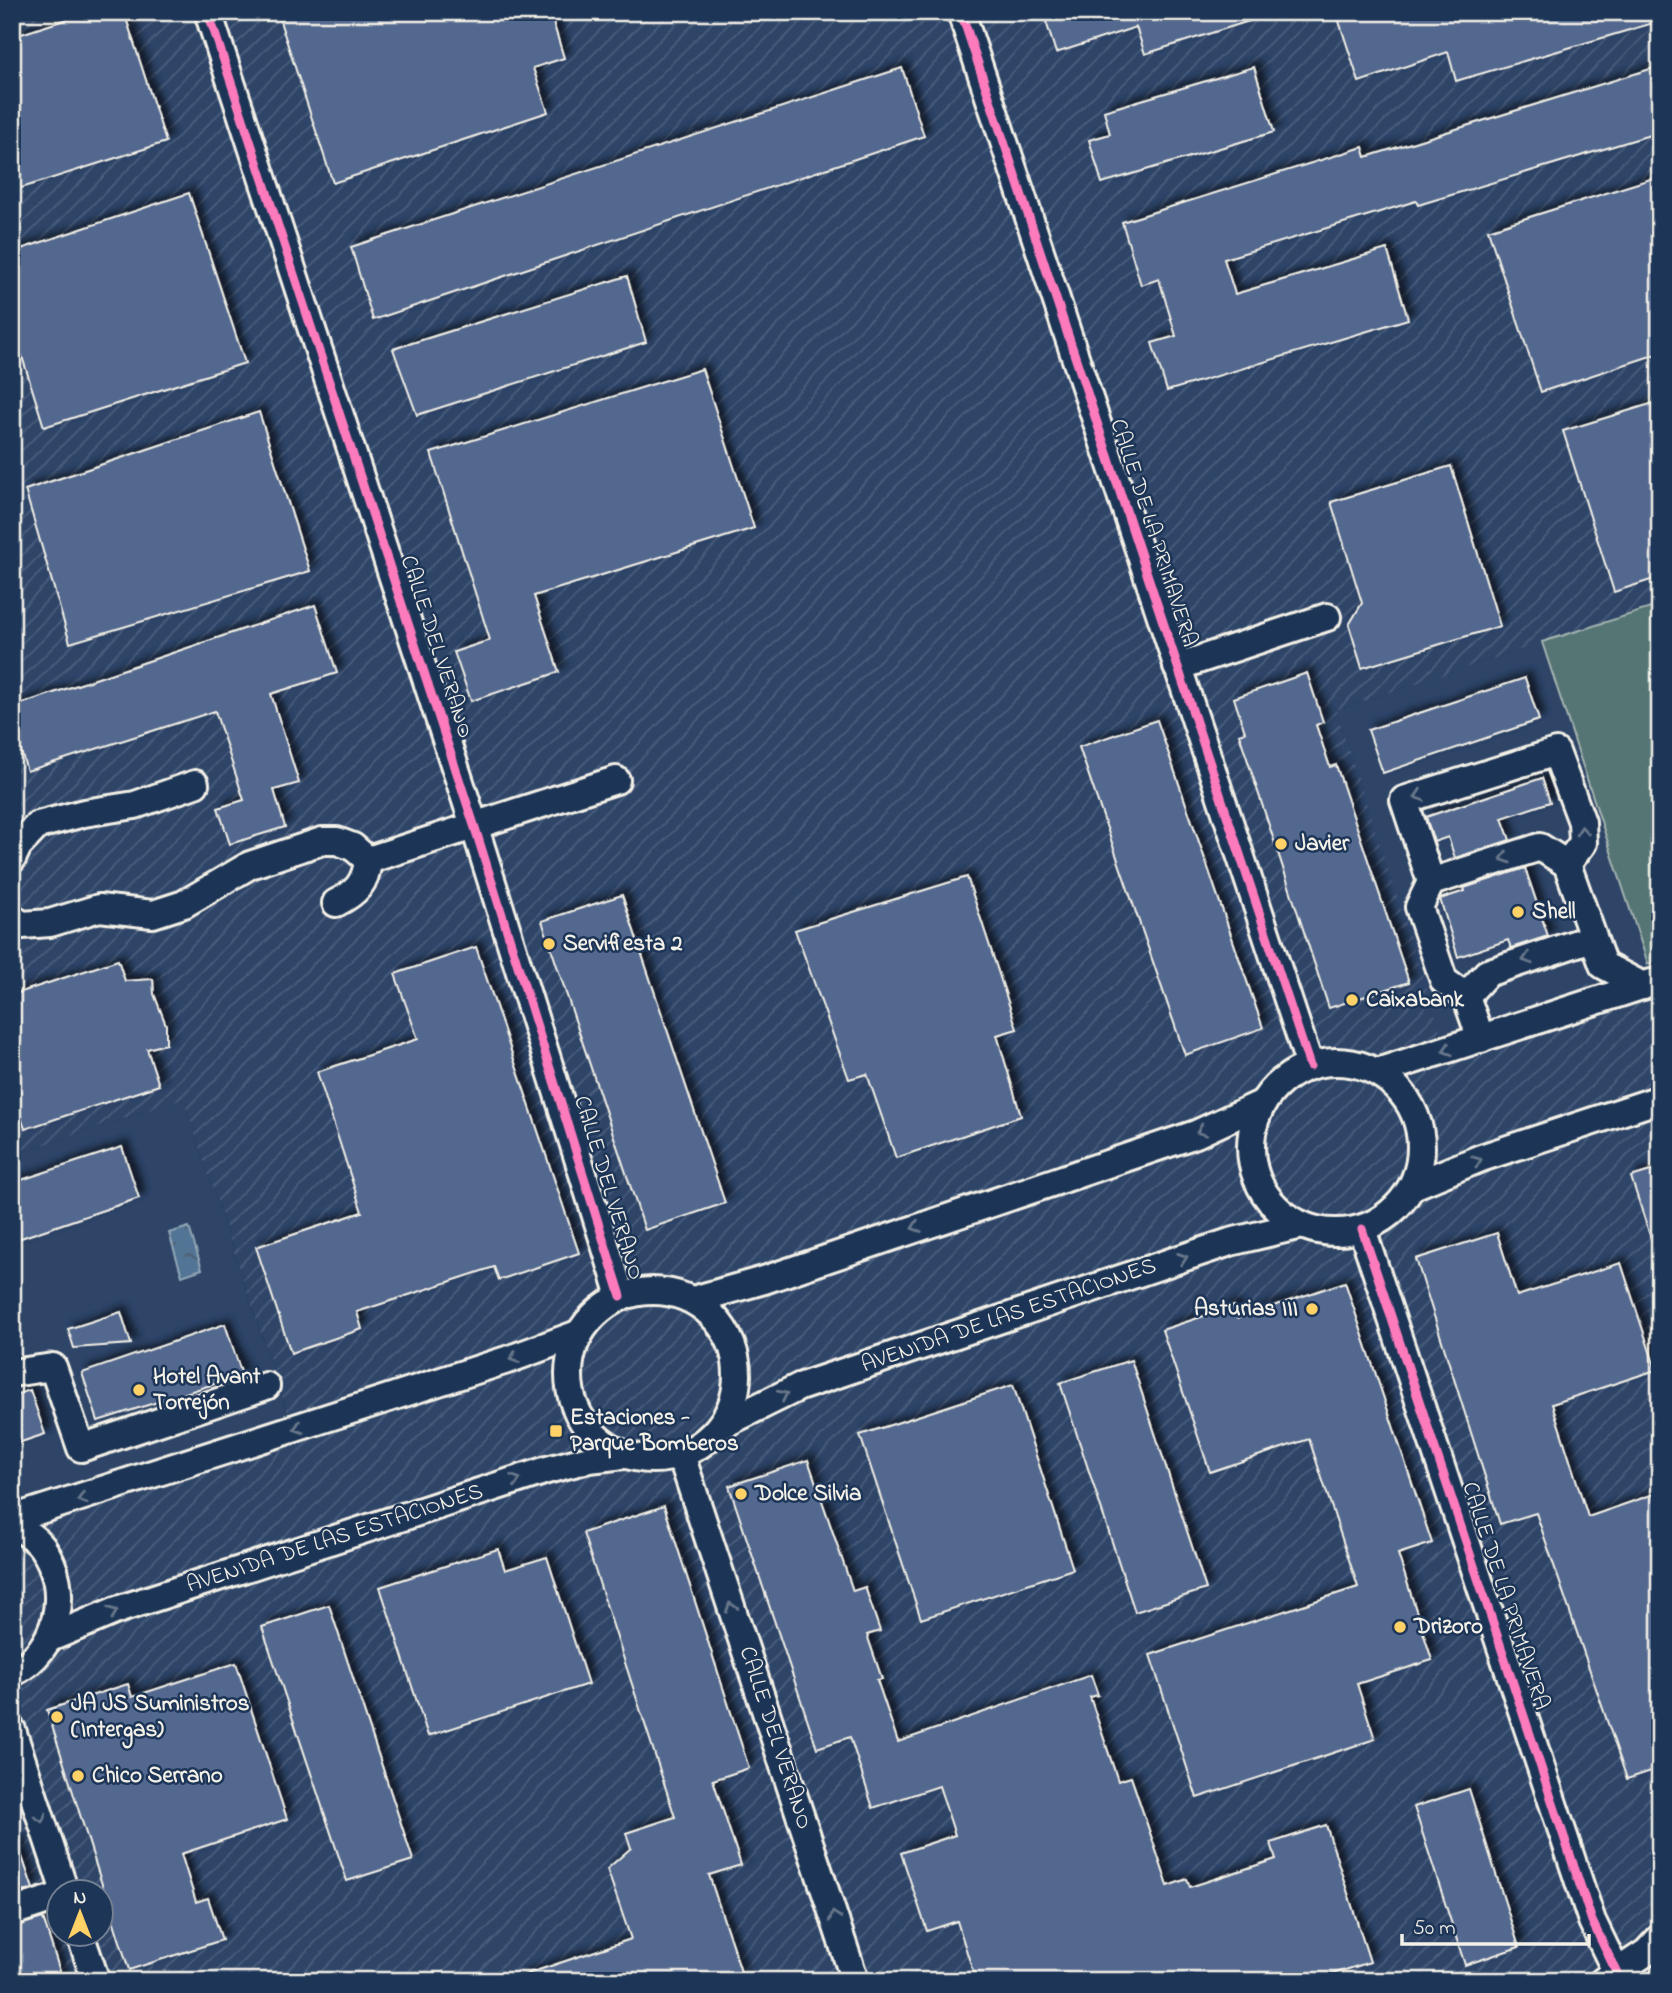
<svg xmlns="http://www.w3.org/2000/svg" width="1672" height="1993" viewBox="0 0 1672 1993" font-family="'Indie Flower',sans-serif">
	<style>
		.built { fill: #2d4468 }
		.industrial { fill: url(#industrial-furrows); fill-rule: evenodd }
		.green { fill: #547575; stroke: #a4b3ae; stroke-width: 2 }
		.water { fill: url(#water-ripples); stroke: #93a7b6; stroke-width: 2 }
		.building { fill: #52688f; stroke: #f4f1e8; stroke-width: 2; filter: url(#shadow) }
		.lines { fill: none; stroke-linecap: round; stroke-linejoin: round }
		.minor-casing { stroke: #f4f1e8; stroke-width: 32 }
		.minor { stroke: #1d3557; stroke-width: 26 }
		.cycleway-casing { stroke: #1d3557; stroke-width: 13 }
		.cycleway { stroke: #fd7abc; stroke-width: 9 }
		.oneway { stroke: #68778a }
		.poi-dot { fill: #ffd166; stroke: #1d3557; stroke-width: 2.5 }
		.labels { text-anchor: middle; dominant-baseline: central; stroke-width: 5; stroke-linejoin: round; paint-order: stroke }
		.street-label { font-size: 23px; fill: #f4f1e8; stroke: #1d3557 }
		.poi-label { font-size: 23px; font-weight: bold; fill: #f4f1e8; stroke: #1d3557; text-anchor: start }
	</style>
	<defs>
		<pattern id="industrial-furrows" width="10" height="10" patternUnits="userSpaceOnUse" patternTransform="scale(1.75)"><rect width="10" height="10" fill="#2d4468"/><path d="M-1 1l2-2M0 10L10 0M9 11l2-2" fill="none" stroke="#4c5f7e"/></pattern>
		<pattern id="water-ripples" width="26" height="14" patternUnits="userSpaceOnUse" patternTransform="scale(1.75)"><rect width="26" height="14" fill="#537595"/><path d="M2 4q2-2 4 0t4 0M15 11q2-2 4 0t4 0" fill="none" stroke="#4e5e6e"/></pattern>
		<filter id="shadow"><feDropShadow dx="6" dy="-6" stdDeviation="3.5" flood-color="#0009"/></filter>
	</defs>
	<rect width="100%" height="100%" fill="#1d3557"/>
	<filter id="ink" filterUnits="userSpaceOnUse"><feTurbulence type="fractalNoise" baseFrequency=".0143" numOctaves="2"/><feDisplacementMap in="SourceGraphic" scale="14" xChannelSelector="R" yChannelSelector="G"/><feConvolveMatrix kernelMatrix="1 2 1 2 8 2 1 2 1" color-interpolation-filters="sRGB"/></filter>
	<g filter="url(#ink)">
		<!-- built -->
		<g class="built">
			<polygon points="1542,642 1648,964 1440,1034 1336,710"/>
			<polygon points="183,1099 289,1418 28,1502 12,1504 12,1155"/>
		</g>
		<!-- industrial -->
		<path class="industrial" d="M 12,12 L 1660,12 L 1660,1981 L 12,1981 L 12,1504 L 28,1502 L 289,1417 L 183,1099 L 12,1155 ZM 1541,643 L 1648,964 L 1441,1033 L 1336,710 ZM 60,1892 L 102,1892 L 102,1934 L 60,1934 Z"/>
		<!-- green -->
		<polygon class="green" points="1660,605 1660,960 1648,964 1542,642"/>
		<!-- water -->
		<polygon class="water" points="189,1227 202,1269 182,1276 169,1233"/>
		<!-- building -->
		<g class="building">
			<polygon points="89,12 124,12 166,142 12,191 12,37"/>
			<polygon points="277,12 550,12 564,58 533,68 548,112 333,183"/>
			<polygon points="1043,12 1262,12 1262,17 1145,54 1136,27 1056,53"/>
			<polygon points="1336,12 1660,12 1660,21 1456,81 1448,52 1359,82"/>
			<polygon points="1660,66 1660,132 1418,205 1416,201 1224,259 1235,294 1387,249 1408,319 1167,391 1152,343 1176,336 1159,279 1141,285 1122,222 1363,147 1366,157"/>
			<polygon points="1254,67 1274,132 1102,183 1089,140 1110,134 1104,111"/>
			<polygon points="902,68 924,136 373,320 351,247"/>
			<polygon points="1660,176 1660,353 1541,392 1488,230"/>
			<polygon points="189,193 245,363 44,427 12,324 12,252"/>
			<polygon points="627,276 646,342 417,415 393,349"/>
			<polygon points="702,369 754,528 534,596 559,672 471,701 454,652 490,640 431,453"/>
			<polygon points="1660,401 1660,577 1614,592 1563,431"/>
			<polygon points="259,412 310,571 70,643 25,490"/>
			<polygon points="1451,466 1500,626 1362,668 1349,625 1362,603 1331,502"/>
			<polygon points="315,605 337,673 271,694 299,783 274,790 285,827 230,844 218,808 244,800 215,711 27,771 12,722 12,707"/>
			<polygon points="1307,673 1323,722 1316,725 1330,767 1336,765 1409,982 1329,1008 1239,734 1245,732 1234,698"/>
			<polygon points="1525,678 1539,720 1383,773 1368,730"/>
			<polygon points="1157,720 1263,1028 1185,1055 1079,747"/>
			<polygon points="1542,778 1550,802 1502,818 1510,840 1455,858 1448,837 1434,842 1426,817"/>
			<polygon points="1525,868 1548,936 1511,948 1508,940 1458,957 1440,899 1465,891 1464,888"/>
			<polygon points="967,877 1017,1029 997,1035 1021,1116 896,1158 867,1074 849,1079 795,930"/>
			<polygon points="622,895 725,1203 645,1230 542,921"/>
			<polygon points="476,947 579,1253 499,1280 494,1267 357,1312 362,1329 291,1353 256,1247 362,1212 317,1072 418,1039 395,974"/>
			<polygon points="118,960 125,981 153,979 154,994 166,1025 166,1044 147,1049 159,1085 25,1129 12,1090 12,995"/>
			<polygon points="122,1147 139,1198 12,1241 12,1183"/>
			<polygon points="1660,1168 1660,1253 1656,1254 1631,1177"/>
			<polygon points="1497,1233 1517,1296 1621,1263 1656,1370 1552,1404 1588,1517 1660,1492 1660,1768 1627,1779 1536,1513 1500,1524 1416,1259"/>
			<polygon points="1345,1282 1432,1543 1398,1554 1432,1660 1357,1684 1375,1739 1197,1798 1150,1655 1358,1587 1309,1439 1210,1472 1162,1330 1234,1306 1238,1318"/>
			<polygon points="121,1312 131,1344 74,1348 68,1329"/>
			<polygon points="225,1324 242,1375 98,1421 82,1373"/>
			<polygon points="1131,1360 1206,1589 1135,1612 1060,1383"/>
			<polygon points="1013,1385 1073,1569 921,1619 860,1435"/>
			<polygon points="30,1390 45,1434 12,1445 12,1396"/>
			<polygon points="808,1460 853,1591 865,1587 880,1631 867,1635 882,1679 877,1680 898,1742 1091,1675 1098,1695 1090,1697 1118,1781 1131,1777 1168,1886 1187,1879 1190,1887 1276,1859 1271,1843 1326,1825 1370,1962 1311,1981 976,1981 957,1921 927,1931 901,1853 955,1835 939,1786 873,1808 850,1737 817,1748 729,1486"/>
			<polygon points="664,1506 749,1768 713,1780 741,1865 709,1875 742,1975 726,1981 518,1981 518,1977 631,1939 607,1869 631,1848 626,1833 675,1817 583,1533"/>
			<polygon points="498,1549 505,1570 547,1557 588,1684 428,1736 380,1587"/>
			<polygon points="329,1605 413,1860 347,1881 262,1627"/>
			<polygon points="236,1663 287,1819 181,1854 196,1902 208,1898 222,1940 129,1970 47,1710 128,1684 132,1697"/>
			<polygon points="1469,1789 1519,1947 1465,1965 1414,1807"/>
			<polygon points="16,1839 33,1889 12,1895 12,1840"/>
			<polygon points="43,1918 63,1981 12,1981 12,1927"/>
		</g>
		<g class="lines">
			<!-- minor casing -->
			<g class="minor-casing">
				<g id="minor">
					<polyline points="208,12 475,828 621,1296"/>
					<polyline points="961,12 1310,1066"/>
					<polyline points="1177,667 1327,617"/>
					<polyline points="12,859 18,846 38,825 84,813 135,805 195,784"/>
					<polyline points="368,860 616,780"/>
					<polyline points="1431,882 1540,847 1567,864"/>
					<path d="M 336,903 C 356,893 366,883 368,860"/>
					<polyline points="12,918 22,925 50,923 99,908 153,914 184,904 250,865 322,841 337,841 353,847 368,860"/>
					<polyline points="1466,996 1487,973 1592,938"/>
					<polyline points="1481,1039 1466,996 1444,981 1419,907 1431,882 1404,800 1556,752 1582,822 1583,843 1567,864 1603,965 1643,986"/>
					<circle cx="1336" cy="1147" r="85"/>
					<polyline points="1377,1072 1651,983"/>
					<polyline points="1413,1186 1481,1158 1660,1099"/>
					<polyline points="1362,1229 1592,1921 1617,1973"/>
					<circle cx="653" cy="1375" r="84"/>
					<polyline points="693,1300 764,1280 1196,1134 1263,1103"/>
					<polyline points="12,1373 53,1367 81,1448 266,1386"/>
					<polyline points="722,1425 799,1387 1230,1242 1302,1225"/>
					<polyline points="681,1455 855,1981"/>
					<polyline points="12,1519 510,1359 578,1334"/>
					<path d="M 12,1522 C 22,1530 35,1537 42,1547 C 72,1588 59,1651 12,1673"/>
					<polyline points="50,1638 117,1610 547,1470 589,1459 624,1455"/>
					<polyline points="12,1730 65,1892"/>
					<polyline points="12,1912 60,1896"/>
					<polyline points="80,1934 96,1981"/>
					<polyline points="1603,1981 1647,1952 1660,1938"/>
				</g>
			</g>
			<!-- minor -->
			<use href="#minor" class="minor"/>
			<!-- cycleway casing -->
			<g class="cycleway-casing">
				<g id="cycleway">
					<polyline points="208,12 475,828 621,1296"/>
					<polyline points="961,12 1310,1066"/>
					<polyline points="1362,1229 1592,1921 1617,1973"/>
				</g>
			</g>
			<!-- cycleway -->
			<use href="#cycleway" class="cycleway"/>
		</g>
		<!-- one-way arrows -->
		<defs><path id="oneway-chevron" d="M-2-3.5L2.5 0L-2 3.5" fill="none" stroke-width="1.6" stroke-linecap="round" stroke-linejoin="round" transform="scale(1.75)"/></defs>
		<g class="oneway">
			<use href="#oneway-chevron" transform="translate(1419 796) rotate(162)"/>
			<use href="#oneway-chevron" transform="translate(1582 831) rotate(-94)"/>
			<use href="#oneway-chevron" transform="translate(1505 858) rotate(162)"/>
			<use href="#oneway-chevron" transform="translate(1527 959) rotate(162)"/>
			<use href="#oneway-chevron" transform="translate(1447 1050) rotate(162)"/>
			<use href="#oneway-chevron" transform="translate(1201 1131) rotate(157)"/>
			<use href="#oneway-chevron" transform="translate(1477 1161) rotate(-21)"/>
			<use href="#oneway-chevron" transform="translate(916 1227) rotate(161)"/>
			<use href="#oneway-chevron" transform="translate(1183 1258) rotate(-19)"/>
			<use href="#oneway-chevron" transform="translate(514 1358) rotate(160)"/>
			<use href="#oneway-chevron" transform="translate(783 1395) rotate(-26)"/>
			<use href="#oneway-chevron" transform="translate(298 1428) rotate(162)"/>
			<use href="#oneway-chevron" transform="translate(516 1480) rotate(-18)"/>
			<use href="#oneway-chevron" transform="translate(82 1499) rotate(162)"/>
			<use href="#oneway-chevron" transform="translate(731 1607) rotate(-108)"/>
			<use href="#oneway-chevron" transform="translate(113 1612) rotate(-21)"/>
			<use href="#oneway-chevron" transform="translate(41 1818) rotate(72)"/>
			<use href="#oneway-chevron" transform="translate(834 1916) rotate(-108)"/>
		</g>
	</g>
	<!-- markers -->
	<g class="poi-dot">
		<circle cx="1281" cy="844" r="7"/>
		<circle cx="1518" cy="912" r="7"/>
		<circle cx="549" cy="944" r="7"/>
		<circle cx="1352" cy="1000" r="7"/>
		<circle cx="1312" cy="1309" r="7"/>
		<circle cx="139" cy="1390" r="7"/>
		<rect x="549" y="1424" width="14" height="14" rx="3.5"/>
		<circle cx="741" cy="1494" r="7"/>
		<circle cx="1400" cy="1627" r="7"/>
		<circle cx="57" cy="1717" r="7"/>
		<circle cx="78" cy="1776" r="7"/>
	</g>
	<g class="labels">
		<!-- street labels -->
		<g class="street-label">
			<text transform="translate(1153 533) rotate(72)">CALLE DE LA PRIMAVERA</text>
			<text transform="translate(436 647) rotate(72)">CALLE DEL VERANO</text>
			<text transform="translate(608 1188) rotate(73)">CALLE DEL VERANO</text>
			<text transform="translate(1009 1316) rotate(-19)">AVENIDA DE LAS ESTACIONES</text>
			<text transform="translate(335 1539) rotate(-18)">AVENIDA DE LAS ESTACIONES</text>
			<text transform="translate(1505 1596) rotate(72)">CALLE DE LA PRIMAVERA</text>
			<text transform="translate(775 1738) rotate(72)">CALLE DEL VERANO</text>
		</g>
		<!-- poi labels -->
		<g class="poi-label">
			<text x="1295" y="844">Javier</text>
			<text x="1532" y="912">Shell</text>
			<text x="563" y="944">Servifiesta 2</text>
			<text x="1366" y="1000">Caixabank</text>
			<text x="1298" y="1309" text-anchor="end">Asturias III</text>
			<text x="153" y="1377">Hotel Avant<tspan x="153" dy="26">Torrejón</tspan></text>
			<text x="570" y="1418">Estaciones -<tspan x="570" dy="26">Parque Bomberos</tspan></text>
			<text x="755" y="1494">Dolce Silvia</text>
			<text x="1414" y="1627">Drizoro</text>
			<text x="71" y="1704">JA JS Suministros<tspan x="71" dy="26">(Intergas)</tspan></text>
			<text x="92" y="1776">Chico Serrano</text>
		</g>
	</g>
	<!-- margin -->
	<rect width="1672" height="1993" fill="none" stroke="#1d3557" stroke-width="42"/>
	<rect x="21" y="21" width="1630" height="1951" fill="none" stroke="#f4f1e8" stroke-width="2.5" filter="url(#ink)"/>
	<!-- north arrow -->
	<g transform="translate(80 1913)"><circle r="33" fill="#1d3557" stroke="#738091" stroke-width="2"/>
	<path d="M0-5L12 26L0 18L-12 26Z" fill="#ffd166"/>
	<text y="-10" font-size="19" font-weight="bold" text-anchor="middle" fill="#f4f1e8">N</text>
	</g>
	<!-- scale -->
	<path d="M1402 1934v10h187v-10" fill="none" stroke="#f4f1e8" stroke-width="3.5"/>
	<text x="1413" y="1934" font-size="21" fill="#f4f1e8" stroke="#1d3557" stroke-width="5" paint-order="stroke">50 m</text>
</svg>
